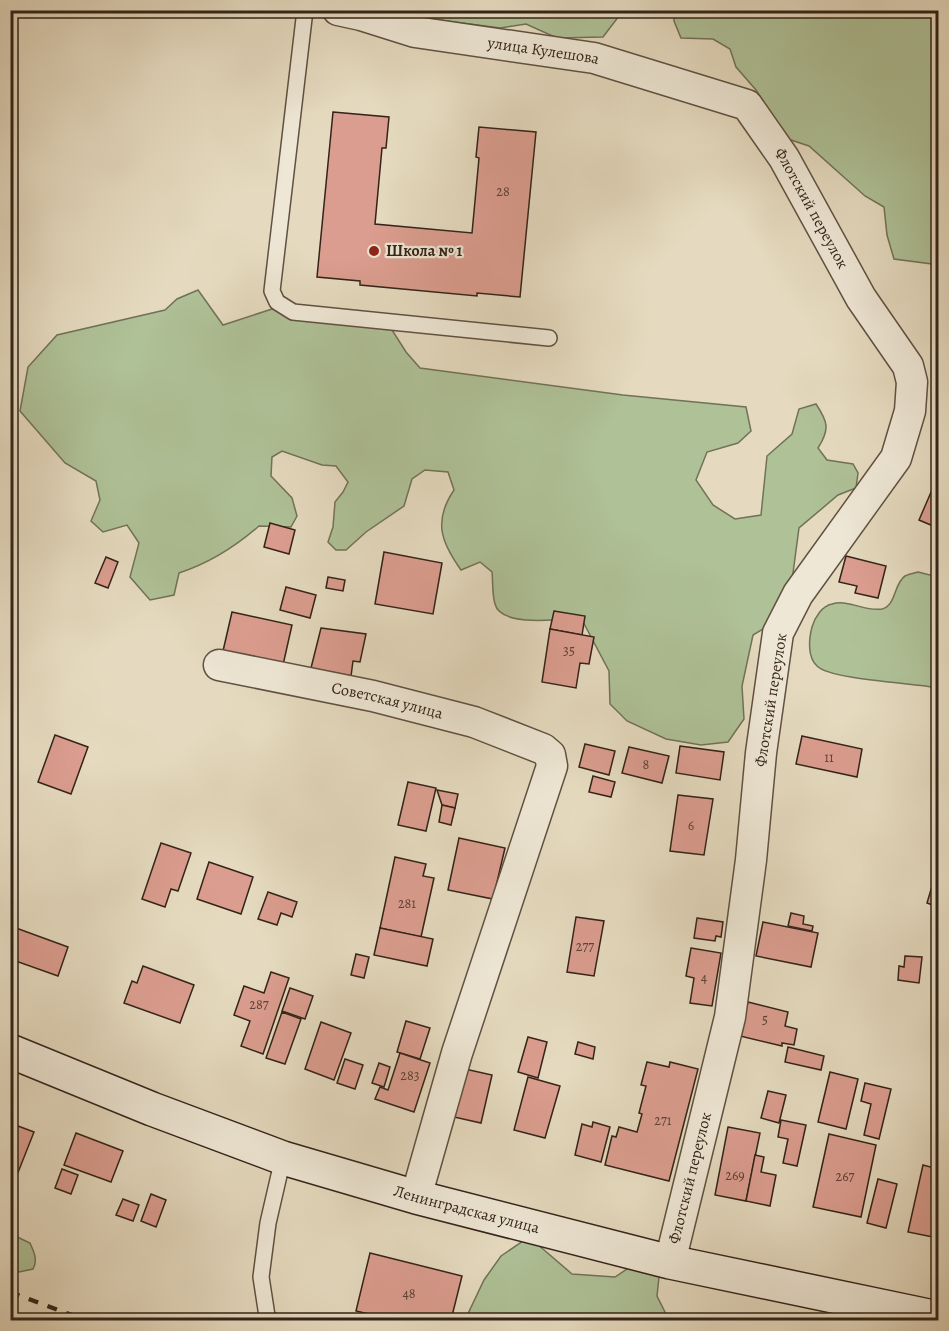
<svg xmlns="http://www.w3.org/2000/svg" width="949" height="1331" viewBox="0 0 949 1331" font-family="Alegreya,serif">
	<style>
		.green { fill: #afc197; stroke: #717258; stroke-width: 1.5 }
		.building { fill: #db9d8f; stroke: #332319; stroke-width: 1.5 }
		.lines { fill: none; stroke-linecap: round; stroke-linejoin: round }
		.service-casing { stroke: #605142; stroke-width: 18 }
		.minor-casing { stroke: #605142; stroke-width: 33 }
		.secondary-casing { stroke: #332319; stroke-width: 36 }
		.service { stroke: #eee7d5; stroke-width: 15 }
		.minor { stroke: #eee7d5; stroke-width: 30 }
		.secondary { stroke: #eee7d5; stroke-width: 33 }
		.rail { stroke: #332319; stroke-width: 4.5; stroke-dasharray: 10 10; stroke-linecap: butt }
		.poi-dot { fill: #8f2418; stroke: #eee7d5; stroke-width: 2 }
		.labels { text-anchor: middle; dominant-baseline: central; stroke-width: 4.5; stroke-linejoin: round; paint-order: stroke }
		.number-label { font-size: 14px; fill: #5d4236 }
		.street-label { font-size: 16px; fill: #332319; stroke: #eee7d5 }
		.poi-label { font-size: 16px; font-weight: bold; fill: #332319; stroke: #eee7d5; text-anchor: start }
	</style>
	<rect width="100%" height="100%" fill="#e5dabf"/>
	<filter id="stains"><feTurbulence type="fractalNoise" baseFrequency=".00333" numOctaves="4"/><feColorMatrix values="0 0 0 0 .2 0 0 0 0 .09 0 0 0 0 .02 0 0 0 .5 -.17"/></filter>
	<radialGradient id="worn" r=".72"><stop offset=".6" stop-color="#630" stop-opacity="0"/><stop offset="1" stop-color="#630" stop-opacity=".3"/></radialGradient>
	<!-- green -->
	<g class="green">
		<polygon points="619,10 619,16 603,37 557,38 526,24 500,28 424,18 414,11"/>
		<polygon points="674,11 938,11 938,279 932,264 894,259 887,235 884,207 865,196 809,146 788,139 756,90 736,67 730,49 713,39 681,38 674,21"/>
		<path d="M 198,290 L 223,325 L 278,307 L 387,322 L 406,352 L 420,368 L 623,395 L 746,407 L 751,431 L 738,443 L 707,452 L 696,480 L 713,505 L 735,519 L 761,515 L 767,456 L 792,434 L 799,409 L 816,404 C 828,422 830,429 818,448 L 827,460 L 853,464 L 858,473 L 856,488 L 838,495 L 799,528 L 791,588 L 783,617 L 753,635 L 742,686 L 744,719 L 728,742 L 701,745 L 666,739 L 627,721 L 610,704 L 609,671 L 581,618 C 562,619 501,628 495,604 C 492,594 493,582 492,572 L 480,562 L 461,570 C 441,542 433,521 454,490 L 448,472 L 425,470 L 412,479 L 404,506 L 366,532 L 346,550 L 336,550 L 328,542 L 333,527 L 335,502 L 343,492 L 348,482 L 336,466 L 322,465 L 282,451 L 272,457 L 271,476 L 292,498 L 297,516 L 291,527 L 259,526 C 235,547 210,563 179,573 L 174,595 L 150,600 L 130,577 L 139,543 L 127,525 L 103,532 L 91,521 L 100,500 L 96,481 L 65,463 L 20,411 L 28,367 L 57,335 L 165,310 L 177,299 Z"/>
		<path d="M 918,572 L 938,577 L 938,688 C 915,683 831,680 817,666 C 807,657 809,638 812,627 C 815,617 822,606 832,604 C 849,599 865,612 882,609 C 896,606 894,583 905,576 C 909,574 914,573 918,572 Z"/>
		<path d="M 11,1234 L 30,1243 C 34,1252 38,1260 33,1269 L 19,1272 L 11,1270 Z"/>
		<polygon points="529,1237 572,1274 615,1277 636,1263 654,1270 659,1277 657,1296 669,1320 465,1320 484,1280 501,1256"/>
	</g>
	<!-- building -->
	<g class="building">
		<polygon points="333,112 389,117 386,148 382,148 375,224 472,233 479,158 476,157 479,127 536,132 520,297 477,293 477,296 360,285 360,281 317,277"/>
		<polygon points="938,476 938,528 919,520"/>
		<polygon points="270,523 295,530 289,554 264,547"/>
		<polygon points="384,552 442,563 433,614 375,604"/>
		<polygon points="846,556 886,566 878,598 855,593 857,586 839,582"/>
		<polygon points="106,557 118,562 108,588 95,583"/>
		<polygon points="328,577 345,580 343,591 326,588"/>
		<polygon points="286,587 316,595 310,618 280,610"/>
		<polygon points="554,611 585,616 582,635 550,629"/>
		<polygon points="232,612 292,625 283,665 223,651"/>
		<polygon points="321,628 366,634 360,662 353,661 351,676 311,668"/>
		<polygon points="550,629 594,637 589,664 580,663 576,688 542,682"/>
		<polygon points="55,735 88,747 71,794 38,782"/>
		<polygon points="802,736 862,749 857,777 796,764"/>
		<polygon points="585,744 615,751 609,775 579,767"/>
		<polygon points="680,746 724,752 720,780 676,773"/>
		<polygon points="629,747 669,756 662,783 622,773"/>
		<polygon points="593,776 615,782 611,797 589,792"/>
		<polygon points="408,782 436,788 426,831 398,825"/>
		<polygon points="437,790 458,794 455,808 442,805"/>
		<polygon points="678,795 713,799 704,855 670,851"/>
		<polygon points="442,805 455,808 451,825 439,822"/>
		<polygon points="459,838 505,848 493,899 448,890"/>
		<polygon points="161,843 191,853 178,891 171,889 165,907 142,899"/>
		<polygon points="395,857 426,864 423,876 434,878 421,937 380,928"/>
		<polygon points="209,862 253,877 241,914 197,899"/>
		<polygon points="938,866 938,907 927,903"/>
		<polygon points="268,892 297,902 292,917 281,913 277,925 258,919"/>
		<polygon points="791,913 804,916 803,924 813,926 812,931 788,926"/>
		<polygon points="576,917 604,921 594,976 567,972"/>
		<polygon points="697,918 723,922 721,937 716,936 715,941 694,938"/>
		<polygon points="763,922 818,933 811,967 756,956"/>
		<polygon points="16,928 68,947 58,976 10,959 10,944"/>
		<polygon points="380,928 433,939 427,966 374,955"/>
		<polygon points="691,948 721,953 712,1006 690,1003 694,978 686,976"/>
		<polygon points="356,954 369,957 364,978 351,975"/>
		<polygon points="905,956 922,957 919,983 898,980 899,966 904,967"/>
		<polygon points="143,966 194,985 180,1023 124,1003 132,981 137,983"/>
		<polygon points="271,972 289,978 263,1054 241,1046 250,1021 234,1015 244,986 264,993"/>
		<polygon points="290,988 313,996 305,1019 282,1011"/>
		<polygon points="748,1002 788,1012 785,1026 797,1029 794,1045 782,1043 782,1046 740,1036"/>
		<polygon points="282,1012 301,1019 285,1064 266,1058"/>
		<polygon points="406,1021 430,1028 420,1059 397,1052"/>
		<polygon points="321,1022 351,1033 334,1080 305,1069"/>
		<polygon points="528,1037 547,1042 538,1078 518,1072"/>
		<polygon points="578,1042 595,1047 593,1059 575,1054"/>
		<polygon points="788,1047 824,1056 821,1070 785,1062"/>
		<polygon points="400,1053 430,1063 414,1112 375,1099 380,1087 388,1090"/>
		<polygon points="345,1059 363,1065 355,1089 337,1083"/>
		<polygon points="647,1062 669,1067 670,1062 698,1069 669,1181 605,1165 612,1136 616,1137 619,1127 637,1132 642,1114 639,1113 646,1086 641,1085"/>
		<polygon points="379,1063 390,1067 384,1087 372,1083"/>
		<polygon points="465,1069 492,1075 481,1123 454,1117"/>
		<polygon points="830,1072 858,1079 846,1129 818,1122"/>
		<polygon points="528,1077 560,1086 545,1138 514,1130"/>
		<polygon points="865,1083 891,1089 879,1139 864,1135 871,1104 861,1101"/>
		<polygon points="768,1091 786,1095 779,1123 761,1118"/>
		<polygon points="781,1120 806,1125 797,1166 783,1163 788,1139 778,1137"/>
		<polygon points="593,1122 610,1127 601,1162 575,1155 582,1124 592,1127"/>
		<polygon points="18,1126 34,1132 17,1175 10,1172 10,1143"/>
		<polygon points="728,1127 760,1133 746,1201 715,1195"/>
		<polygon points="76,1133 123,1151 111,1182 64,1165"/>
		<polygon points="829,1134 876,1145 861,1217 813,1207"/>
		<polygon points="755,1155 764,1157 761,1172 776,1175 770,1206 746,1201"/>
		<polygon points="923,1165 938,1169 938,1238 908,1232"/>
		<polygon points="62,1169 78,1175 71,1194 55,1188"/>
		<polygon points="878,1179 897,1184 886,1228 867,1223"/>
		<polygon points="151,1194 166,1200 156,1227 141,1221"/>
		<polygon points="123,1199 139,1205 133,1221 116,1215"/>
		<polygon points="370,1253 462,1276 451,1320 394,1320 356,1311"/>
	</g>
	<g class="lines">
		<!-- service casing -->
		<g class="service-casing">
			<g id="service">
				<polyline points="305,10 272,291 277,302 293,312 549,338"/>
				<polyline points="271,1320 267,1316 261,1277 268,1223 283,1158"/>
			</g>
		</g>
		<!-- minor casing -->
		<g class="minor-casing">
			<g id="minor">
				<path id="s1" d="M 338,10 L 361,15 L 415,32 L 594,58 L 747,105 L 784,158 L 861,298 L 908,366 L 912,382 L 910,411 L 896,458 L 798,594 L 778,633 L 761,753 L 751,860 L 730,1017 L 670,1262"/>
				<path id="s2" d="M 219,665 L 373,696 L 474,722 L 543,749 L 550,755 L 552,766 L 457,1053 L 416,1197"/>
			</g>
		</g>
		<!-- secondary casing -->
		<g class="secondary-casing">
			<g id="secondary">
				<path id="s3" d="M 10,1051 L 152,1109 L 283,1158 L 416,1197 L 670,1262 L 938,1318"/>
			</g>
		</g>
		<!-- service -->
		<use href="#service" class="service"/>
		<!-- minor -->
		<use href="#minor" class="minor"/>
		<!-- secondary -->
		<use href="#secondary" class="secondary"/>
		<!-- rail -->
		<g class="rail">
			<polyline points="10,1292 85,1320"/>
			<polyline points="10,1317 20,1320"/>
		</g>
	</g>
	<!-- markers -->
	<circle class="poi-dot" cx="374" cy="251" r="6"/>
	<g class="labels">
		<!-- number labels -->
		<g class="number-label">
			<text x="503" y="191">28</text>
			<text x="569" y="650">35</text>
			<text x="829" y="757">11</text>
			<text x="646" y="764">8</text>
			<text x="691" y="825">6</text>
			<text x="407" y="903">281</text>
			<text x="585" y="946">277</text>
			<text x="704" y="977">4</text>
			<text x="259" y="1004">287</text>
			<text x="765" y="1019">5</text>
			<text x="410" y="1075">283</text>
			<text x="663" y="1120">271</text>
			<text x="735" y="1175">269</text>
			<text x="845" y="1176">267</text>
			<text x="409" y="1293">48</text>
		</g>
		<!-- street labels -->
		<g class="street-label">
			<text stroke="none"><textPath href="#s1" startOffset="210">улица Кулешова</textPath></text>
			<text stroke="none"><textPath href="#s1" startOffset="543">Флотский переулок</textPath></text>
			<text transform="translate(771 700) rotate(-81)">Флотский переулок</text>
			<text stroke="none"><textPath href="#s2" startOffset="172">Советская улица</textPath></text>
			<text transform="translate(690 1178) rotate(-76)">Флотский переулок</text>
			<text stroke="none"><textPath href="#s3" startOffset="484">Ленинградская улица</textPath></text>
		</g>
		<!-- poi labels -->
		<g class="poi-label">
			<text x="386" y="251">Школа № 1</text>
		</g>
	</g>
	<!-- margin -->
	<rect width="949" height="1331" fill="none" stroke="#e5dabf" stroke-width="36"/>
	<rect x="12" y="12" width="925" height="1307" fill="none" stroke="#332319" stroke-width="3"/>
	<rect x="18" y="18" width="913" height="1295" fill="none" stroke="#332319" stroke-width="1.5"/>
	<rect width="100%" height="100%" filter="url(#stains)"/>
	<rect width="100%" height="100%" fill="url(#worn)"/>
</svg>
